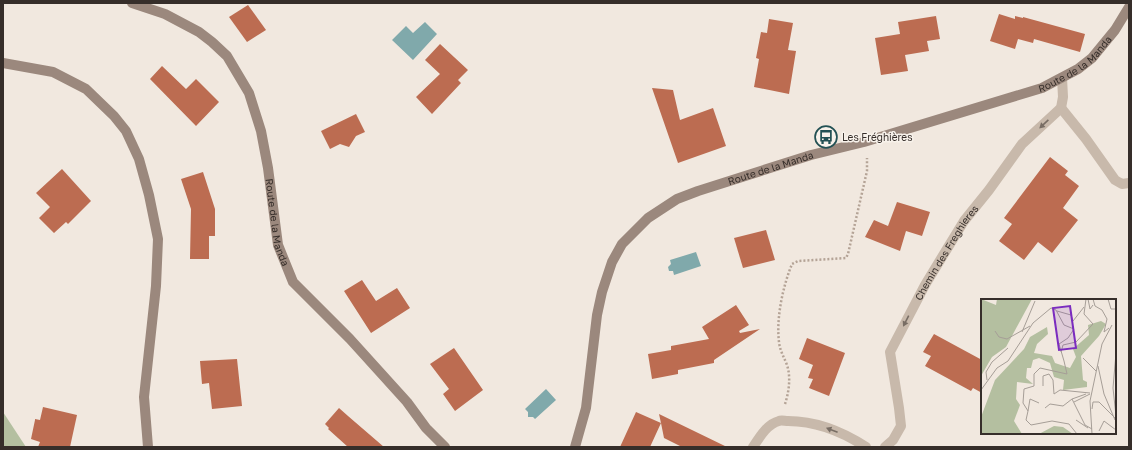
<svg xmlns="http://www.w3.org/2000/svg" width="1132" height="450" viewBox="0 0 1132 450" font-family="'Golos Text',sans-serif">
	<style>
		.green { fill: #b4bfa0 }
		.water { fill: #80a9ab }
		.building { fill: #bc6c51 }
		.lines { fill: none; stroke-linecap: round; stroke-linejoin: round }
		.path { stroke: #b4a396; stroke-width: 2.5; stroke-dasharray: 2 2; stroke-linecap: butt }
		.minor { stroke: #c8b9ab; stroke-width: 10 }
		.secondary { stroke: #9b887d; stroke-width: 10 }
		.oneway { fill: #786d64 }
		.labels { text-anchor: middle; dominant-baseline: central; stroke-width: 3; stroke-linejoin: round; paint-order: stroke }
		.street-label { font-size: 10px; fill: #362e2a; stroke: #f8f2eb }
		.poi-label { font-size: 10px; fill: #362e2a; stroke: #f8f2eb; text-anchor: start }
		.inset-road { fill: none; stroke: #a69e97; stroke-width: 1 }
		.view { fill: #7b2cbf; fill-opacity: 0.15; stroke: #7b2cbf; stroke-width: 2 }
		.inset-edge { fill: none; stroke: #362e2a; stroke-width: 2 }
	</style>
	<rect width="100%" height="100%" fill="#f1e8df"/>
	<!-- green -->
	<polygon class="green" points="3,412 26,447 3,447"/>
	<!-- water -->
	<g class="water">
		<polygon points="425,22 437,34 413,60 392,40 406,26 413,33"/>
		<polygon points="696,252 701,266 674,275 673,271 669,271 668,267 671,264 670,260"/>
		<polygon points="546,389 556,400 535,419 533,417 528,417 528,412 525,409"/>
	</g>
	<!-- building -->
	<g class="building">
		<polygon points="248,5 266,30 247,42 229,17"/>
		<polygon points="999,14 1015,19 1015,16 1023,18 1023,17 1085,34 1080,52 1034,39 1033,43 1018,39 1015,49 990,41"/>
		<polygon points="936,16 940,39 927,41 929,51 905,55 908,71 881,75 875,38 900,34 898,22"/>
		<polygon points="769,19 793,23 788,50 796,51 789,94 754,87 759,59 756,58 761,32 767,33"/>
		<polygon points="440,44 468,70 458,80 461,83 432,114 416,97 440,74 425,60"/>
		<polygon points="162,66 186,89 196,79 219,102 196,126 150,79"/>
		<polygon points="652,88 673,90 680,120 713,108 726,146 678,163"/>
		<polygon points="356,114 365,132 356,136 349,147 340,144 330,149 321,131"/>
		<polygon points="1050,157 1068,171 1065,175 1079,186 1063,208 1078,220 1052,253 1038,242 1024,260 999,241 1012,224 1004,218"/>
		<polygon points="62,169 91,201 68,224 66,222 54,233 39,218 50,207 36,193"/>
		<polygon points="203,172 215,209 215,236 209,236 209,259 190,259 191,209 181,179"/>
		<polygon points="897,202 930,212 922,236 906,231 900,251 865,237 874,220 888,226"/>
		<polygon points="766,230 775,260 743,268 734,238"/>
		<polygon points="362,280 376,301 397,288 410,308 371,333 344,291"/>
		<polygon points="736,305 749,325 739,331 740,333 760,329 714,360 714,363 678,370 678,374 652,379 648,354 671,350 671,346 709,339 702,327"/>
		<polygon points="934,334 982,360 982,393 973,388 971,391 925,366 931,356 923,352"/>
		<polygon points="807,338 845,353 829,396 809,388 813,379 808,378 813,365 799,359"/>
		<polygon points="454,348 483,390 455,411 443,394 449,389 430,364"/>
		<polygon points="237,359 242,406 212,409 209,383 202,384 200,361"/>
		<polygon points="43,407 77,415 70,447 38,447 40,442 31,439 35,420 35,419 40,420"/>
		<polygon points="339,408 348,416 384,447 348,447 328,429 329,428 325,424"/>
		<polygon points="636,412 661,423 659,414 727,447 682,447 664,438 661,423 650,447 620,447"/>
	</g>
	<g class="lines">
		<!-- path -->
		<path class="path" d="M 785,404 C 789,392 791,377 787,365 C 784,357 780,351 779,342 C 776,318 783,286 792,264 L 798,261 L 846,258 L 848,254 L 867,171 L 867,158"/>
		<!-- minor -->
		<g class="minor">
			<polyline points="1061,108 1086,139 1115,180 1122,184 1129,183"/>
			<path d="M 753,447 C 759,438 767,424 779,421 C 781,420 785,421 788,421 C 816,421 843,432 866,447"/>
			<path id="s1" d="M 885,447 L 893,440 L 901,426 L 899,408 L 890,352 L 925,285 L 964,221 L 989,190 L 1022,144 L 1061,108 L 1063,97 L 1062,78"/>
		</g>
		<!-- secondary -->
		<g class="secondary">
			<path id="s2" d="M 132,3 L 165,14 L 199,32 L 212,42 L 227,56 L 249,93 L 261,131 L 268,168 L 278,245 L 293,282 L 350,339 L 407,402 L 426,428 L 445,447"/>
			<polyline points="3,63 53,72 86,89 114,116 126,131 139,159 149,195 158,239 156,286 144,397 148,447"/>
			<path id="s3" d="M 575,447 L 586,408 L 597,315 L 602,292 L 612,262 L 622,244 L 648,218 L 677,199 L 698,191 L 811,155 L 864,142 L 1042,88 L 1078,69 L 1092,58 L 1115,30 L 1129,7"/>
		</g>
	</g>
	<!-- one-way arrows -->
	<defs><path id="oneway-solid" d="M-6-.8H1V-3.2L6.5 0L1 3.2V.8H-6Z"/></defs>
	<g class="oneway">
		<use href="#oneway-solid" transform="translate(1044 124) rotate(137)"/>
		<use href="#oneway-solid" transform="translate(906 321) rotate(117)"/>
		<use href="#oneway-solid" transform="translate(832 430) rotate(-159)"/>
	</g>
	<!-- icons -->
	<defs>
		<g id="bus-ring" transform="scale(1.15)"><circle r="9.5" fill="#f8f2eb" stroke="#235154" stroke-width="1.5"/><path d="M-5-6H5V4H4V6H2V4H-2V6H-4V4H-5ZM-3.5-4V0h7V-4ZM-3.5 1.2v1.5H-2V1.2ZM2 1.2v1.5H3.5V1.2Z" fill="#235154"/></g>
	</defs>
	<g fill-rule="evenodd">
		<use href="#bus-ring" x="826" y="137"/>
	</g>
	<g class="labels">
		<!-- street labels -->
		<g class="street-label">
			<text stroke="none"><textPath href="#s3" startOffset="704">Route de la Manda</textPath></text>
			<text stroke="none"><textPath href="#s3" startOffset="380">Route de la Manda</textPath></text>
			<text stroke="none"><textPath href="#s2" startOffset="286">Route de la Manda</textPath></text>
			<text stroke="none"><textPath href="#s1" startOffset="216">Chemin des Freghieres</textPath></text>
		</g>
		<!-- poi labels -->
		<g class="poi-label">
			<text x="842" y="137">Les Fréghières</text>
		</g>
	</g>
	<!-- overview -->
	<g transform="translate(981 299)">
		<rect width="135" height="135" fill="#f1e8df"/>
		<path d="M 0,0 L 15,6 L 16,0 L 51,0 L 25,48 L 11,58 L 0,77 ZM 120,22 L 125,25 L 118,37 L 100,57 L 102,81 L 106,83 L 106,88 L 82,91 L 83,81 L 73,78 L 69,64 L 58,59 L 52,61 L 50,69 L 46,69 L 45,79 L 52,85 L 36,83 L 35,100 L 39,106 L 33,122 L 41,135 L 0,135 L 0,118 L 14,81 L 43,50 L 49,38 L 66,28 L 67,35 L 56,45 L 53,54 L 71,57 L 74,64 L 89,69 L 95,58 L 92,50 L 108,36 L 107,26 ZM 73,127 L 82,128 L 92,135 L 58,135 Z" fill="#b4bfa0"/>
		<path class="inset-road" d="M 107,0 L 109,10 L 112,6M 112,0 L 114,7 L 121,11 L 126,20 L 123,33 L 128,29M 127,0 L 130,10 L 135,10M 76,12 L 90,16 L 92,22 L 103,8M 14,32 L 18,38 L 26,40 L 49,27M 41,33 L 54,2M 121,45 L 131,26M 80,53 L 82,46 L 95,43 L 112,25 L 103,15 L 105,0M 135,54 L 132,89 L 135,117M 102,59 L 115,72M 83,62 L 86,75 L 59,69 L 53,75 L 53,87 L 43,90 L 42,104 L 47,112 L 45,121 L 50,126 L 71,122 L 88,125 L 96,135M 117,67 L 123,95 L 134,121M 6,81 L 5,73 L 11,63 L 27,49M 62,87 L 62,77 L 68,75 L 72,81 L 73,95 L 79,91 L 109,94M 0,91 L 16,69 L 27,62 L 52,24 L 70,9 L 75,11 L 83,26 L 93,30 L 87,39 L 78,45 L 83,62M 105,95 L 91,100 L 104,126 L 111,130M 93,103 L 109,95M 64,109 L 69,105 L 82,107 L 91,100M 111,110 L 112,103 L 118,103 L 135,120M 47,112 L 49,100 L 58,104M 95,121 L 107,129M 118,132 L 123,122 L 135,131M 111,135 L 109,102 L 121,45"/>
		<path class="view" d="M 89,7 L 95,49 L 78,51 L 72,9 Z"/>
		<rect width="135" height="135" class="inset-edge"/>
	</g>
	<!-- border -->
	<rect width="1132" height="450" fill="none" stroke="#362e2a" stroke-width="8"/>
</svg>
